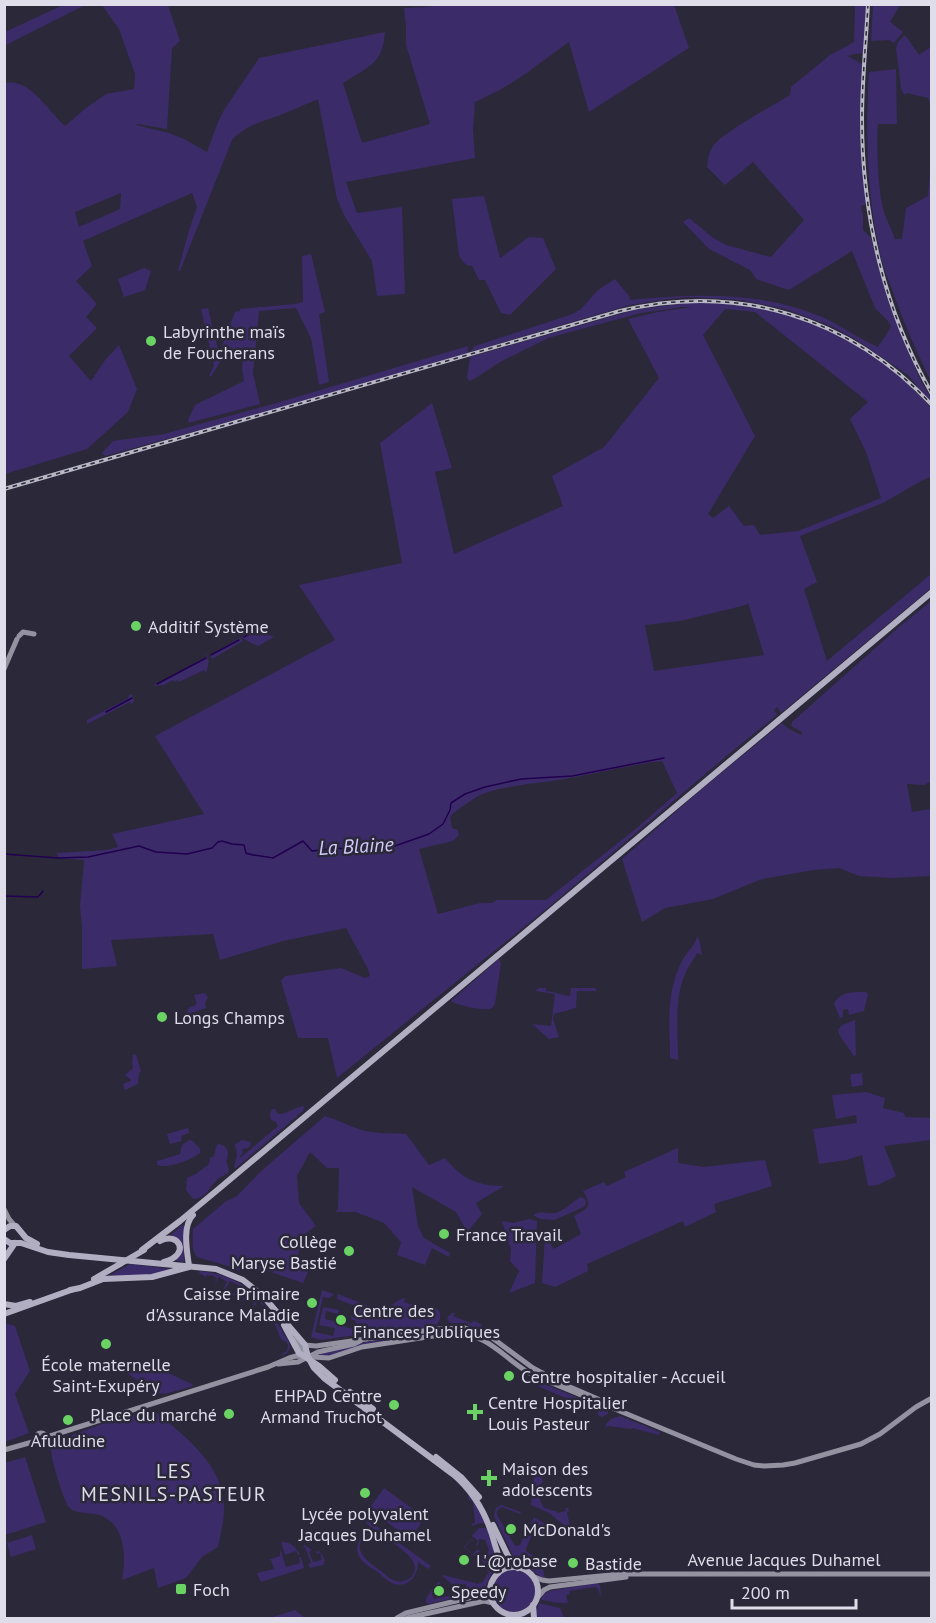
<svg xmlns="http://www.w3.org/2000/svg" width="936" height="1623" viewBox="0 0 936 1623" font-family="'PT Sans',sans-serif">
	<style>
		.green { fill: #3c2b69; fill-rule: evenodd }
		.lines { fill: none; stroke-linecap: round; stroke-linejoin: round }
		.stream { stroke: #21004f; stroke-width: 1.5 }
		.secondary { stroke: #9492a1; stroke-width: 5 }
		.primary { stroke: #b1aec2; stroke-width: 6 }
		.rail-casing { stroke: #b8b7c4; stroke-width: 4 }
		.rail { stroke: #2b283a; stroke-width: 1.5; stroke-dasharray: 4.5; stroke-linecap: butt }
		.primary-bridge { stroke: #b1aec2; stroke-width: 6 }
		.poi-dot { fill: #6ad364; stroke: #2b283a; stroke-width: 2 }
		.labels { text-anchor: middle; dominant-baseline: central; stroke-width: 5; stroke-linejoin: round; paint-order: stroke }
		.poi-label { font-size: 18px; fill: #dedde9; stroke: #2b283a; text-anchor: start }
		.street-label { font-size: 18px; fill: #dedde9; stroke: #2b283a }
		.water-label { font-size: 20px; font-style: italic; fill: #d2cbf9; stroke: #2b283a }
		.neighbourhood-label { font-size: 20px; letter-spacing: 1.5px; fill: #dedde9; stroke: #2b283a }
	</style>
	<rect width="100%" height="100%" fill="#2b283a"/>
	<!-- green -->
	<g class="green">
		<polygon points="63,5 85,5 6,45 5,42 5,32"/>
		<path d="M 444,5 L 674,5 L 689,48 L 589,112 L 569,42 L 525,74 L 500,90 L 475,102 L 473,129 L 475,158 L 346,182 L 357,213 L 402,207 L 405,294 L 377,296 L 372,261 L 344,215 L 337,199 L 318,99 C 306,104 295,109 283,114 C 264,121 245,125 232,140 L 180,271 L 178,271 C 184,249 189,228 197,207 L 192,193 L 83,241 L 92,266 L 76,281 L 97,304 L 86,317 L 97,328 L 69,356 L 91,381 L 105,360 L 119,345 L 137,389 L 128,412 L 87,449 L 5,474 L 5,83 C 30,78 48,111 65,126 L 86,108 L 106,94 L 134,89 L 135,74 L 119,29 L 102,5 L 168,5 L 180,41 L 172,48 L 167,129 L 137,124 L 136,125 L 169,133 L 184,139 L 207,152 L 218,122 L 224,110 L 259,58 L 385,32 C 383,65 367,67 343,83 L 362,143 L 430,124 L 406,45 L 406,27 L 404,8 L 425,7 ZM 121,193 L 120,209 L 79,227 L 75,212 Z"/>
		<path d="M 855,5 L 866,5 L 864,53 L 854,54 L 848,56 L 862,64 L 860,144 L 866,204 L 861,206 L 863,215 L 863,230 L 871,238 L 887,297 L 907,349 L 921,381 L 931,398 L 931,402 L 908,375 L 855,339 L 829,325 L 785,309 L 741,300 L 690,297 L 668,299 L 630,305 L 470,352 L 475,346 L 570,315 L 580,310 L 598,290 L 615,279 L 629,296 L 630,300 C 693,294 757,291 817,315 C 838,323 857,338 878,347 L 891,327 L 889,322 L 875,308 L 852,251 L 789,290 L 756,279 L 750,270 L 709,249 L 683,222 L 689,218 L 712,237 L 726,245 L 771,257 L 804,220 L 753,162 L 725,185 L 707,167 C 708,160 708,154 712,148 C 720,133 773,106 790,95 L 791,87 L 830,55 L 854,42 Z"/>
		<polygon points="873,5 900,5 890,22 903,32 894,43 889,40 871,41"/>
		<polygon points="905,35 919,55 931,47 931,106 928,98 907,93 906,95 903,93 901,88 896,48 898,42"/>
		<path d="M 896,69 L 897,124 L 878,124 C 876,142 878,201 886,217 C 889,225 892,231 895,239 L 902,239 L 906,208 L 928,196 L 931,160 L 931,381 C 916,351 903,321 892,289 C 888,279 884,269 881,258 C 867,197 865,135 869,72 Z"/>
		<polygon points="484,196 500,258 529,237 543,238 556,269 510,315 501,313 485,280 479,280 472,266 466,265 459,256 452,199"/>
		<polygon points="311,254 325,312 319,314 329,382 319,385 311,338 296,308 259,311 253,373 260,404 189,423 188,420 195,405 244,381 242,369 244,350 225,355 225,360 220,362 211,377 209,375 214,366 201,309 208,308 219,354 235,312 240,311 240,309 295,304 303,302 302,256"/>
		<polygon points="144,268 151,271 145,290 124,297 118,279"/>
		<path d="M 693,302 C 719,303 745,305 771,311 C 832,324 891,360 931,408 L 931,477 L 923,480 L 883,503 L 800,536 L 817,582 L 804,589 L 827,661 L 931,574 L 931,588 L 781,713 L 777,707 L 774,710 L 777,715 L 730,753 L 550,906 L 337,1078 L 328,1038 L 298,1038 L 281,981 L 285,976 L 341,968 L 365,978 L 370,976 L 368,969 L 346,928 L 283,941 L 220,960 L 213,934 L 111,940 L 117,966 L 82,969 L 82,926 L 80,906 L 84,860 L 58,858 L 57,853 L 107,850 L 118,847 L 112,834 L 204,814 L 155,736 L 335,640 L 299,585 L 402,563 L 380,443 L 432,403 L 452,468 L 435,472 L 454,554 L 563,506 L 552,476 L 604,447 L 659,378 L 628,319 L 658,312 L 692,307 L 682,307 L 641,313 L 548,338 L 500,362 L 474,379 L 469,381 L 467,377 L 470,357 L 634,310 ZM 725,309 L 755,312 L 868,402 L 850,419 L 866,452 L 881,498 L 798,531 L 760,535 L 754,525 L 744,526 L 729,506 L 713,518 L 708,514 L 755,436 L 703,335 ZM 748,603 L 764,655 L 654,671 L 645,625 L 680,621 L 746,605 ZM 662,761 L 677,793 L 638,827 L 546,900 L 497,900 L 492,903 L 480,903 L 438,914 L 419,849 L 453,841 L 459,835 L 458,830 L 452,828 L 450,818 L 452,814 C 464,806 475,796 488,792 C 518,783 550,783 580,776 C 607,771 635,764 662,761 Z"/>
		<polygon points="468,346 468,353 291,405 105,456 102,453 113,441 164,434 280,402"/>
		<polygon points="931,601 931,781 924,785 907,784 912,812 931,809 931,876 892,878 859,876 839,868 814,870 762,879 713,899 665,908 642,922 622,859 697,793 782,723 789,729 801,735 802,732 791,726 792,722 899,627"/>
		<polygon points="263,625 263,632 274,637 258,646 251,643 241,637"/>
		<polygon points="240,638 243,641 212,659 210,655"/>
		<polygon points="205,652 209,662 206,673 204,670 179,682 178,680 174,682 173,680 164,685 153,686 206,657"/>
		<polygon points="132,694 134,702 131,704 130,702 87,724 87,720 129,698 128,696"/>
		<path d="M 697,936 L 700,943 L 702,955 L 697,953 C 693,960 688,967 685,974 C 674,1000 678,1032 678,1060 L 670,1058 C 670,1034 667,1005 674,982 C 676,973 680,964 685,956 C 690,949 696,944 697,936 Z"/>
		<path d="M 499,959 L 501,963 L 495,1004 C 494,1005 493,1007 492,1008 C 486,1012 456,1005 451,1001 Z"/>
		<path d="M 539,988 L 546,988 L 546,991 C 555,992 561,995 570,996 L 571,988 L 595,988 L 597,991 L 577,991 L 576,1008 L 554,1014 L 553,1019 L 559,1037 L 549,1039 L 532,1024 L 551,1026 L 555,994 L 535,991 Z"/>
		<path d="M 861,992 L 866,992 L 868,994 L 864,1011 L 849,1015 L 848,1009 L 843,1010 L 843,1017 L 840,1018 L 834,1004 C 838,993 851,992 861,992 Z"/>
		<path d="M 205,993 L 208,997 L 205,1003 L 206,1008 L 188,1014 L 187,1011 L 190,1007 L 194,1006 C 199,1003 195,999 194,995 Z"/>
		<polygon points="855,1020 856,1055 854,1056 840,1036 838,1030 842,1025"/>
		<polygon points="133,1054 136,1055 141,1071 139,1073 138,1084 125,1090 123,1084 130,1081 131,1080 125,1075 133,1068 132,1062"/>
		<polygon points="862,1073 863,1085 852,1087 850,1075 853,1074"/>
		<polygon points="866,1092 885,1098 883,1108 904,1113 905,1117 932,1118 931,1140 884,1146 896,1176 878,1185 868,1186 862,1155 846,1160 819,1164 813,1129 857,1123 856,1115 836,1119 832,1095"/>
		<polygon points="302,1106 304,1107 303,1111 236,1168 234,1167 237,1155 235,1144 242,1140 251,1142 250,1146 247,1149 244,1148 242,1150 243,1153 240,1156 240,1158 278,1126 276,1122 271,1120 270,1114 272,1109 275,1109 278,1114 282,1114"/>
		<path d="M 325,1116 C 338,1120 349,1126 362,1130 C 376,1134 392,1133 406,1134 L 429,1165 L 445,1158 C 461,1178 477,1186 504,1186 L 476,1203 L 482,1214 L 467,1232 L 456,1212 L 412,1187 L 418,1226 L 424,1238 L 450,1253 L 449,1257 L 432,1248 L 425,1265 L 397,1255 L 401,1242 L 384,1223 L 356,1212 L 336,1212 L 338,1208 L 339,1168 L 327,1168 L 310,1152 L 297,1176 L 299,1203 L 316,1226 L 306,1233 L 295,1262 L 310,1268 L 303,1283 L 268,1271 L 241,1269 L 240,1271 L 231,1267 L 197,1257 C 191,1250 193,1239 193,1229 L 225,1202 L 237,1196 L 260,1172 Z"/>
		<polygon points="188,1128 189,1133 181,1136 182,1141 170,1144 167,1134"/>
		<path d="M 189,1140 L 193,1141 L 200,1149 L 200,1153 C 192,1160 166,1169 157,1165 L 157,1161 L 180,1154 L 182,1145 Z"/>
		<path d="M 218,1144 C 228,1145 230,1153 226,1161 L 229,1169 L 228,1173 C 225,1175 222,1176 219,1178 C 210,1184 208,1199 193,1199 L 186,1190 L 187,1178 L 196,1174 L 209,1164 L 210,1158 L 214,1156 L 216,1147 Z"/>
		<path d="M 678,1148 L 678,1163 L 704,1167 L 765,1160 L 772,1186 L 714,1204 L 716,1212 L 685,1227 L 683,1221 L 587,1264 L 588,1271 L 555,1287 L 542,1283 L 545,1237 L 554,1249 L 581,1234 L 574,1216 C 588,1208 593,1207 583,1191 L 604,1182 L 607,1186 L 626,1177 L 624,1172 Z"/>
		<path d="M 580,1197 L 585,1199 L 586,1204 L 584,1207 L 554,1220 L 541,1219 L 533,1215 C 543,1209 549,1216 558,1212 C 566,1209 573,1202 580,1197 Z"/>
		<polygon points="529,1219 537,1221 535,1283 509,1293 519,1271 510,1261 511,1249 502,1221 513,1223"/>
		<polygon points="182,1225 185,1226 184,1262 175,1260 180,1254 171,1235"/>
		<polygon points="130,1264 171,1269 172,1270 146,1275 109,1276"/>
		<path d="M 200,1271 C 250,1277 265,1303 289,1342 L 290,1348 L 287,1353 L 282,1356 L 282,1354 L 287,1351 L 288,1345 L 286,1342 L 281,1339 L 273,1320 L 263,1311 L 265,1307 L 257,1300 L 255,1306 L 253,1305 L 256,1297 L 249,1293 L 245,1301 L 243,1300 L 247,1291 L 240,1286 L 234,1296 L 233,1295 L 238,1285 L 230,1281 L 224,1291 L 223,1290 L 227,1282 L 219,1277 L 214,1285 L 217,1278 L 211,1275 L 210,1276 L 207,1275 L 206,1277 L 199,1273 Z"/>
		<path d="M 322,1290 L 334,1294 L 329,1298 L 323,1297 L 315,1332 L 333,1336 L 335,1328 L 319,1325 L 323,1307 L 339,1310 L 338,1314 L 326,1311 L 325,1319 L 345,1324 L 345,1327 L 354,1329 L 356,1321 L 351,1319 L 351,1316 L 355,1317 L 356,1313 L 358,1313 L 360,1308 L 337,1299 L 338,1294 L 374,1308 L 375,1305 L 387,1308 L 401,1299 L 405,1298 L 404,1302 L 424,1309 L 425,1306 C 438,1306 445,1312 437,1325 L 434,1324 L 434,1327 L 380,1335 L 378,1332 L 321,1340 L 311,1337 Z"/>
		<polygon points="452,1313 455,1313 453,1316 471,1323 474,1321 481,1324 483,1329 481,1330 468,1325 468,1323 450,1323 447,1318"/>
		<polygon points="4,1323 15,1326 30,1371 15,1394 29,1433 5,1442"/>
		<polygon points="437,1331 437,1333 361,1345 329,1356 322,1356 320,1354 338,1350 365,1342"/>
		<polygon points="150,1361 151,1364 154,1364 155,1367 192,1384 193,1386 165,1394 156,1393 124,1371 125,1369"/>
		<polygon points="532,1379 606,1409 608,1411 608,1414 602,1417 598,1415 598,1412 531,1383 530,1385 527,1382 531,1382"/>
		<path d="M 150,1410 L 155,1411 C 186,1438 225,1465 224,1510 C 224,1523 220,1535 218,1547 L 202,1557 L 186,1578 L 158,1588 L 154,1568 L 122,1580 C 126,1558 126,1523 99,1515 C 90,1512 75,1515 68,1506 C 63,1498 50,1457 51,1448 C 51,1443 52,1443 56,1441 L 102,1424 Z"/>
		<polygon points="620,1416 660,1432 659,1435 632,1428 631,1429 608,1426 605,1428 606,1424 611,1419"/>
		<polygon points="25,1457 46,1522 5,1535 5,1463"/>
		<polygon points="535,1464 538,1466 543,1482 538,1487 541,1490 538,1489 538,1495 543,1507 550,1510 556,1511 557,1513 566,1511 565,1508 568,1508 569,1511 567,1512 570,1527 574,1527 571,1531 549,1513 531,1505"/>
		<polygon points="384,1488 425,1518 410,1539 369,1509"/>
		<polygon points="468,1494 478,1507 486,1524 480,1523 472,1526 472,1524 475,1523 473,1501 469,1500"/>
		<path d="M 501,1505 L 521,1512 L 520,1514 L 502,1507 C 498,1509 496,1511 497,1515 L 515,1546 L 520,1545 L 524,1536 L 529,1536 L 534,1525 L 530,1524 L 534,1517 L 559,1533 L 555,1536 L 539,1538 L 538,1534 L 532,1534 L 526,1549 L 526,1551 L 541,1561 L 545,1578 L 540,1577 L 530,1568 L 521,1564 L 514,1558 L 494,1516 L 496,1508 Z"/>
		<path d="M 368,1520 L 431,1566 L 428,1569 L 418,1562 C 418,1575 409,1588 394,1584 C 389,1582 383,1577 379,1573 C 373,1569 364,1564 360,1558 C 352,1545 362,1533 375,1530 L 366,1523 ZM 371,1534 C 375,1534 377,1533 380,1534 C 386,1536 391,1542 396,1545 C 405,1552 424,1565 410,1578 C 406,1581 401,1582 397,1581 C 390,1580 386,1575 381,1571 C 368,1562 346,1546 371,1534 Z"/>
		<polygon points="479,1528 485,1528 489,1531 497,1565 489,1578 485,1588 479,1592 429,1604 426,1603 426,1598 438,1582 440,1583 432,1594 434,1599 452,1595 454,1587 456,1587 457,1593 466,1590 466,1584 453,1585 442,1576 443,1575 479,1584 479,1582 482,1583 489,1572 487,1570 489,1568 488,1567 486,1568 486,1565 464,1547 471,1539 474,1541 471,1540 465,1547 473,1554 477,1550 479,1550 481,1555 484,1556 486,1559 489,1550 485,1540 479,1539 478,1546 476,1545 478,1541 472,1536"/>
		<polygon points="32,1535 36,1549 11,1557 7,1543"/>
		<path d="M 281,1542 C 290,1541 296,1547 300,1555 L 298,1555 L 296,1551 L 285,1555 Z"/>
		<polygon points="305,1545 312,1550 309,1552 313,1562 322,1560 320,1553 317,1554 316,1551 320,1552 325,1560 323,1565 310,1568 308,1564 311,1563 305,1547 302,1548"/>
		<polygon points="280,1551 281,1551 286,1567 300,1563 299,1557 301,1557 304,1568 261,1582 257,1573 274,1569 271,1560 268,1560 280,1556"/>
		<circle cx="514" cy="1591" r="21"/>
		<polygon points="597,1583 600,1585 601,1597 598,1589 595,1587 569,1591 570,1594 566,1595 568,1603 559,1603 541,1600 543,1595 549,1591"/>
		<polygon points="539,1603 560,1608 564,1618 538,1618 536,1611"/>
		<polygon points="295,1610 305,1618 273,1618 273,1617"/>
	</g>
	<g class="lines">
		<!-- stream -->
		<g class="stream">
			<polyline points="244,637 261,628"/>
			<polyline points="211,655 239,640"/>
			<polyline points="157,684 206,658"/>
			<polyline points="106,712 132,698"/>
			<path d="M 4,854 L 58,858 L 88,857 L 139,846 L 156,852 L 187,854 L 212,848 L 218,842 L 222,841 L 232,844 L 244,845 L 246,853 C 253,856 265,856 273,858 L 303,841 L 312,851 L 337,848 L 354,850 L 371,845 L 389,848 L 429,834 L 443,824 L 450,810 L 451,803 L 465,794 L 485,787 L 521,779 L 572,776 L 664,758"/>
			<polyline points="4,896 38,897 43,891"/>
		</g>
		<!-- secondary -->
		<g class="secondary">
			<polyline points="19,636 23,632 34,634"/>
			<polyline points="4,669 17,639"/>
			<polyline points="4,1209 9,1219 15,1226"/>
			<polyline points="294,1340 307,1356"/>
			<polyline points="305,1345 316,1346 438,1329 465,1328 491,1337 533,1368 563,1384 598,1399"/>
			<polyline points="278,1364 298,1362 318,1352 354,1344 360,1341"/>
			<circle cx="41" cy="1439" r="6"/>
			<path d="M 47,1437 L 268,1367 L 289,1358 L 296,1356 L 329,1358 L 362,1347 L 453,1333 C 486,1333 501,1355 526,1371 C 534,1376 543,1379 552,1383 L 736,1459 L 754,1465 L 764,1466 L 783,1465 L 795,1463 L 861,1444 L 880,1434 L 916,1407 L 932,1398"/>
			<polyline points="4,1450 36,1441"/>
			<polyline points="532,1576 542,1580 549,1581 621,1574 932,1574"/>
			<polyline points="537,1598 544,1590 550,1587 626,1577"/>
			<polyline points="397,1618 406,1613 481,1595 490,1588"/>
			<polyline points="407,1618 484,1601 493,1603"/>
		</g>
		<!-- primary -->
		<g class="primary">
			<polyline points="4,1230 10,1226 16,1226 26,1238 37,1244"/>
			<path d="M 4,1239 L 10,1243 L 21,1243 L 48,1252 L 69,1255 L 216,1269 L 243,1280 L 263,1296 L 305,1345 L 308,1357 L 314,1368 L 324,1378 L 454,1475 C 476,1494 488,1517 495,1545 C 498,1554 501,1563 498,1573"/>
			<path d="M 160,1241 C 178,1231 192,1254 164,1262"/>
			<polyline points="142,1250 180,1221 221,1187 932,592"/>
			<polyline points="4,1259 15,1243"/>
			<path d="M 189,1266 C 187,1251 182,1226 193,1215"/>
			<polyline points="94,1279 120,1264"/>
			<polyline points="70,1290 80,1288 103,1279 152,1277 189,1267"/>
			<polyline points="4,1304 16,1306 30,1302"/>
			<polyline points="4,1314 71,1290"/>
			<polyline points="284,1325 299,1353 319,1366 335,1380"/>
			<polyline points="350,1392 373,1409"/>
			<polyline points="436,1457 461,1477 479,1497"/>
			<polyline points="493,1525 508,1556 518,1568"/>
			<circle cx="514" cy="1591" r="24"/>
			<polyline points="533,1605 534,1618"/>
		</g>
		<!-- rail casing -->
		<g class="rail-casing">
			<g id="rail">
				<path d="M 868,4 C 866,43 862,80 862,119 C 862,215 884,310 932,394"/>
				<path d="M 4,489 L 620,311 C 737,282 850,317 932,405"/>
			</g>
		</g>
		<!-- rail -->
		<use href="#rail" class="rail"/>
		<!-- primary-bridge -->
		<polyline class="primary-bridge" points="120,1264 144,1250"/>
	</g>
	<!-- markers -->
	<g class="poi-dot">
		<circle cx="151" cy="341" r="6"/>
		<circle cx="136" cy="626" r="6"/>
		<circle cx="162" cy="1017" r="6"/>
		<circle cx="444" cy="1234" r="6"/>
		<circle cx="349" cy="1251" r="6"/>
		<circle cx="312" cy="1303" r="6"/>
		<circle cx="341" cy="1320" r="6"/>
		<circle cx="106" cy="1344" r="6"/>
		<circle cx="509" cy="1376" r="6"/>
		<circle cx="394" cy="1405" r="6"/>
		<path d="M472 1403h6v6h6v6h-6v6h-6v-6h-6v-6h6z"/>
		<circle cx="229" cy="1414" r="6"/>
		<circle cx="68" cy="1420" r="6"/>
		<path d="M486 1469h6v6h6v6h-6v6h-6v-6h-6v-6h6z"/>
		<circle cx="365" cy="1493" r="6"/>
		<circle cx="511" cy="1529" r="6"/>
		<circle cx="464" cy="1560" r="6"/>
		<circle cx="573" cy="1563" r="6"/>
		<rect x="175" y="1583" width="12" height="12" rx="3"/>
		<circle cx="439" cy="1591" r="6"/>
	</g>
	<g class="labels">
		<!-- poi labels -->
		<g class="poi-label">
			<text x="163" y="331">Labyrinthe maïs<tspan x="163" dy="21">de Foucherans</tspan></text>
			<text x="148" y="626">Additif Système</text>
			<text x="174" y="1017">Longs Champs</text>
			<text x="456" y="1234">France Travail</text>
			<text x="337" y="1241" text-anchor="end">Collège<tspan x="337" dy="21">Maryse Bastié</tspan></text>
			<text x="300" y="1293" text-anchor="end">Caisse Primaire<tspan x="300" dy="21">d'Assurance Maladie</tspan></text>
			<text x="353" y="1310">Centre des<tspan x="353" dy="21">Finances Publiques</tspan></text>
			<text x="106" y="1364" text-anchor="middle">École maternelle<tspan x="106" dy="21">Saint-Exupéry</tspan></text>
			<text x="521" y="1376">Centre hospitalier - Accueil</text>
			<text x="382" y="1395" text-anchor="end">EHPAD Centre<tspan x="382" dy="21">Armand Truchot</tspan></text>
			<text x="488" y="1402">Centre Hospitalier<tspan x="488" dy="21">Louis Pasteur</tspan></text>
			<text x="217" y="1414" text-anchor="end">Place du marché</text>
			<text x="68" y="1440" text-anchor="middle">Afuludine</text>
			<text x="502" y="1468">Maison des<tspan x="502" dy="21">adolescents</tspan></text>
			<text x="365" y="1513" text-anchor="middle">Lycée polyvalent<tspan x="365" dy="21">Jacques Duhamel</tspan></text>
			<text x="523" y="1529">McDonald's</text>
			<text x="476" y="1560">L'@robase</text>
			<text x="585" y="1563">Bastide</text>
			<text x="193" y="1589">Foch</text>
			<text x="451" y="1591">Speedy</text>
		</g>
		<!-- street labels -->
		<g class="street-label">
			<text x="784" y="1559">Avenue Jacques Duhamel</text>
		</g>
		<!-- water labels -->
		<g class="water-label">
			<text transform="translate(356 846) rotate(-3)">La Blaine</text>
		</g>
		<!-- neighbourhood labels -->
		<g class="neighbourhood-label">
			<text x="174" y="1471">LES<tspan x="174" dy="23">MESNILS-PASTEUR</tspan></text>
		</g>
	</g>
	<!-- border -->
	<rect width="936" height="1623" fill="none" stroke="#dedde9" stroke-width="12"/>
	<!-- scale -->
	<path d="M732 1599v9h124v-9" fill="none" stroke="#dedde9" stroke-width="3"/>
	<text x="741" y="1599" font-size="18" fill="#dedde9" stroke="#2b283a" stroke-width="4.5" paint-order="stroke">200 m</text>
</svg>
